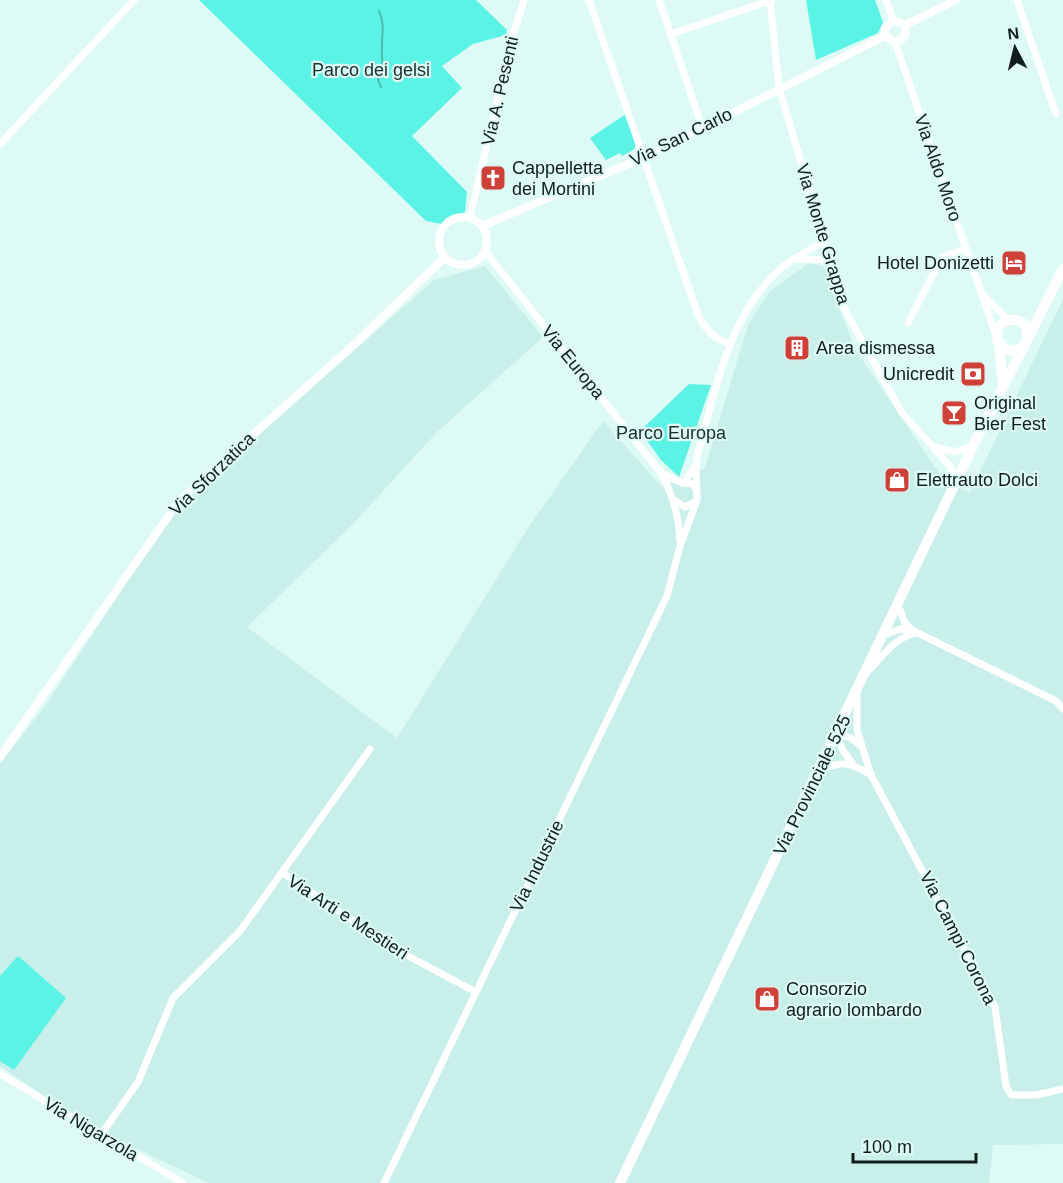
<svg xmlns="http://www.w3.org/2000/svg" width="1063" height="1183" viewBox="0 0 1063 1183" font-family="Helvetica,sans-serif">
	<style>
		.built { fill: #c8efea }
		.green { fill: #5bf3e6 }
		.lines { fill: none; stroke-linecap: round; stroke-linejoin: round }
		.stream { stroke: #4abcb2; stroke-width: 2 }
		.minor { stroke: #fff; stroke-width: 7 }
		.tertiary { stroke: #fff; stroke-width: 8 }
		.primary { stroke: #fff; stroke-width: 10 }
		.labels { text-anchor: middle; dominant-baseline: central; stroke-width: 4.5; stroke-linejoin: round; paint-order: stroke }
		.park-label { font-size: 18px; fill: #162f2d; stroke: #defaf6 }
		.street-label { font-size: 18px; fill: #111c1b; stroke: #defaf6 }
		.poi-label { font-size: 18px; fill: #111c1b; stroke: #defaf6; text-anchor: start }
	</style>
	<rect width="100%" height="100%" fill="#defaf6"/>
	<!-- built -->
	<polygon class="built" points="809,263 824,267 855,349 943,479 970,493 1063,299 1063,1144 993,1145 989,1183 208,1183 131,1146 65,1110 0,1066 0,764 45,706 177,507 434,280 485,266 543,337 436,433 354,523 247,627 397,738 530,525 603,421 662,487 705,468 748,325 770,291"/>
	<!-- green -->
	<g class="green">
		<polygon points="199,0 476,0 507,30 506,35 473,44 442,66 462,88 412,136 467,192 465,212 442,224 426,221"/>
		<polygon points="806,0 875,0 883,22 878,33 816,60"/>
		<polygon points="626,114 636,145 633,150 622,156 620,153 606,160 590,138"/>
		<polygon points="689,384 711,385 679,477 661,460 640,431"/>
		<polygon points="18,956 66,998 14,1070 0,1061 0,976"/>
	</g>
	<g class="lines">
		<!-- stream -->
		<path class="stream" d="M 379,11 C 385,25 382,31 382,45 C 381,59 385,66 378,80 L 381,87"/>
		<!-- minor -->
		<g class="minor">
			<path d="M 589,0 L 698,315 C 706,330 714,339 730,344"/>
			<polyline points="659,0 702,127"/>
			<polyline points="770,0 779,88 845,310 902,413 950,466 955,484"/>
			<polyline points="886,0 893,20"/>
			<polyline points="1017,0 1056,114"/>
			<polyline points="671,34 772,0"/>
			<polyline points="895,42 995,333"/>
			<polyline points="0,144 134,0"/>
			<polyline points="470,217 512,38 524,0"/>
			<path d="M 485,251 L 661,473 C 673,495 679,515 680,541"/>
			<polyline points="797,259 829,260"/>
			<polyline points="983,295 1008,320"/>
			<polyline points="908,323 942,257 966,249"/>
			<polyline points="934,447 955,452 972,446"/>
			<polyline points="661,473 682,483 693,484 697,491"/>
			<polyline points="684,483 696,465"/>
			<polyline points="675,501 685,507 695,502"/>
			<polyline points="898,605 905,623 912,630 1056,701 1063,709"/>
			<polyline points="884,635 900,629 912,630"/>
			<path d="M 867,672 C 881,659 897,634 918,633"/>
			<polyline points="857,693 857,730 871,775 995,1007 1006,1086 1011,1095 1036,1095 1063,1089"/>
			<polyline points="837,734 843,751 853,764"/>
			<polyline points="837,734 851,738 861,746"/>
			<path d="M 819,771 C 840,760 851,762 871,775"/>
			<polyline points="283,873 391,947 476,992"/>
			<polyline points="0,1074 183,1183"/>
			<polyline points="101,1135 138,1082 173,998 240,931 370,749"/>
			<path d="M 384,1183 L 667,596 L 680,546 L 697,500 L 696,465 L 698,453 C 717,387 728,315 781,268 C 793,258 810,250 824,241"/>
		</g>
		<!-- tertiary -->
		<g class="tertiary">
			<polyline points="905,25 956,0"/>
			<polyline points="885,36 895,42 902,39 906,33 905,25"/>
			<polyline points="885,36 885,29 893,20 905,25"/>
			<circle cx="463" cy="241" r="24"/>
			<polyline points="482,226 645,157 885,36"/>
			<polyline points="0,757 179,501 358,341 445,257"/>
		</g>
		<!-- primary -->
		<g class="primary">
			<polyline points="999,343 1003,384"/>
			<path d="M 1024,346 L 1016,351 L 1005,349 L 997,340 L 998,328 C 1005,318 1017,317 1026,326 L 1028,337"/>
			<polyline points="620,1183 974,444 1063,269"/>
		</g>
	</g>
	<!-- icons -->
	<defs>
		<g id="church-square" transform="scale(1.35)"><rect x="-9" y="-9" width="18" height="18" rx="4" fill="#cf4138" stroke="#defaf6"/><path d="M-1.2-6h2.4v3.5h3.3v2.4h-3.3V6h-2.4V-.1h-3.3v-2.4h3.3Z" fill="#fff"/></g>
		<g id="hotel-square" transform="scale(1.35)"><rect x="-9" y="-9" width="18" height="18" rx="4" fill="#cf4138" stroke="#defaf6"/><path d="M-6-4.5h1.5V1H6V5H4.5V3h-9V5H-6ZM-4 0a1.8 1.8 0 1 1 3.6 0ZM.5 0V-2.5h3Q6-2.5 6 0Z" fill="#fff"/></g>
		<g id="building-square" transform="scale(1.35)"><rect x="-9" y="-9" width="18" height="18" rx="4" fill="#cf4138" stroke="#defaf6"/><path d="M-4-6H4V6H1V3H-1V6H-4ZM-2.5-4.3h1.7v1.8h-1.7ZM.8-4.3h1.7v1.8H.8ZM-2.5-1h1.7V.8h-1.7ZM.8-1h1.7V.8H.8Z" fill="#fff"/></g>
		<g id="bank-square" transform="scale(1.35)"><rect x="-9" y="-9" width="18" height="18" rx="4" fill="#cf4138" stroke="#defaf6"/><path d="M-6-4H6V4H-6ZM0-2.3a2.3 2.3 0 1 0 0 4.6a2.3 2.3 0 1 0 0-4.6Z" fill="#fff"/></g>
		<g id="bar-square" transform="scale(1.35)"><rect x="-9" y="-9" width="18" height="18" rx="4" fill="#cf4138" stroke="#defaf6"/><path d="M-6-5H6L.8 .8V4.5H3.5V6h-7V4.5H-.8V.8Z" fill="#fff"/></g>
		<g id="shop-square" transform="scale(1.35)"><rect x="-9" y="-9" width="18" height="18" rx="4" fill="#cf4138" stroke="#defaf6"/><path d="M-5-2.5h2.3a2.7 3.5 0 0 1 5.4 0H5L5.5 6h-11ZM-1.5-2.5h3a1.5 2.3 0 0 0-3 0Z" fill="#fff"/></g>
	</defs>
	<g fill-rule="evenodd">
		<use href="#church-square" x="493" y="178"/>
		<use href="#hotel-square" x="1014" y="263"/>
		<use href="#building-square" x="797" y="348"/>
		<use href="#bank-square" x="973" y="374"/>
		<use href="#bar-square" x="954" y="413"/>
		<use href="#shop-square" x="897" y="480"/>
		<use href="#shop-square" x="767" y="999"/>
	</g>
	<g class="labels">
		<!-- park labels -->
		<g class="park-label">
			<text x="371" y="70">Parco dei gelsi</text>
			<text x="671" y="433">Parco Europa</text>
		</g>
		<!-- street labels -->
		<g class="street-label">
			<text transform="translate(500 91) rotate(-77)">Via A. Pesenti</text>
			<text transform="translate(681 137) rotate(-26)">Via San Carlo</text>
			<text transform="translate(938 168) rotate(71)">Via Aldo Moro</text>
			<text transform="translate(823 234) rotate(73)">Via Monte Grappa</text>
			<text transform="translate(573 362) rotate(51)">Via Europa</text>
			<text transform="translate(212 474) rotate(-44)">Via Sforzatica</text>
			<text transform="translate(812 785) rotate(-64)">Via Provinciale 525</text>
			<text transform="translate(537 866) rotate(-64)">Via Industrie</text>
			<text transform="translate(348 917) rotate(33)">Via Arti e Mestieri</text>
			<text transform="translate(958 938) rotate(63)">Via Campi Corona</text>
			<text transform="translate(91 1129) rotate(31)">Via Nigarzola</text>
		</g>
		<!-- poi labels -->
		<g class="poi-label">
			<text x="512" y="168">Cappelletta<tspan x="512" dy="21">dei Mortini</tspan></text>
			<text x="994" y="263" text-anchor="end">Hotel Donizetti</text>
			<text x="816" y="348">Area dismessa</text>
			<text x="954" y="374" text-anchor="end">Unicredit</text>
			<text x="974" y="403">Original<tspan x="974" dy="21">Bier Fest</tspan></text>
			<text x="916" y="480">Elettrauto Dolci</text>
			<text x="786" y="989">Consorzio<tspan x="786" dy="21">agrario lombardo</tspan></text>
		</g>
	</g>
	<!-- north arrow -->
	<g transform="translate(1015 48) rotate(353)" stroke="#defaf6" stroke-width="4.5" paint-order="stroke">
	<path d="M0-4.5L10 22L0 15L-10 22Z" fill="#111c1b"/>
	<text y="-9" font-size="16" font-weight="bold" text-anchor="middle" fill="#111c1b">N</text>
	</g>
	<!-- scale -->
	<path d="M853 1153v9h123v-9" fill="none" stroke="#111c1b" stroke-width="3"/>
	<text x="862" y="1153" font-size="18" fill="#111c1b" stroke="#defaf6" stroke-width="4.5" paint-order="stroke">100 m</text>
</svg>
